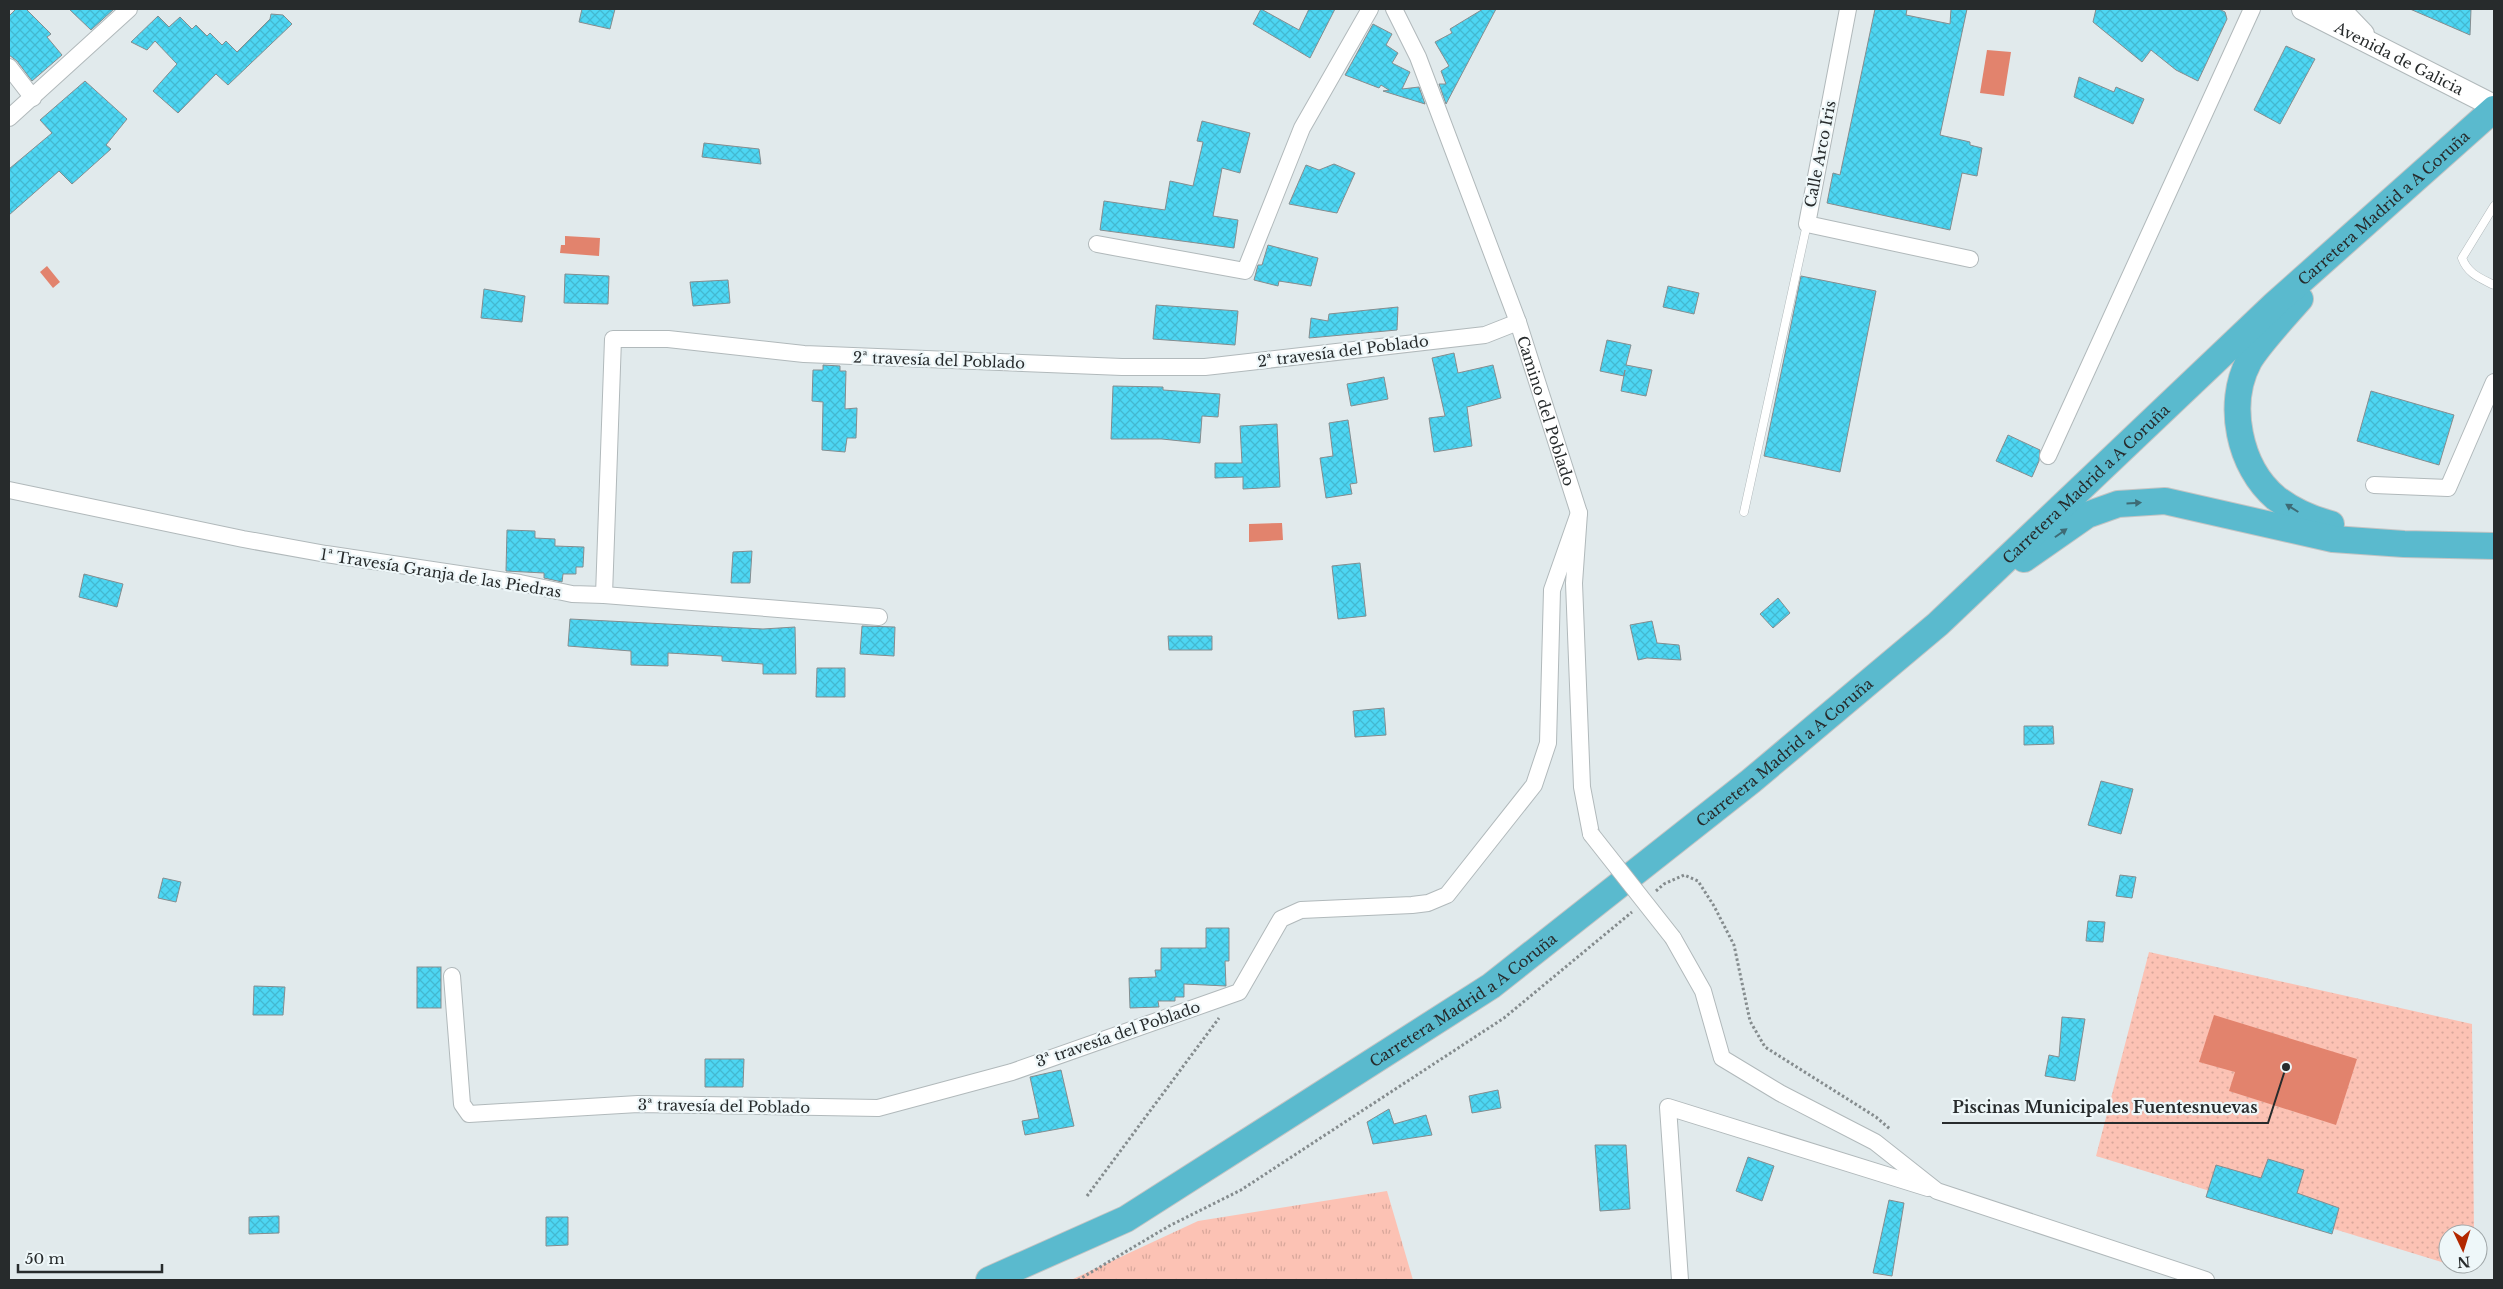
<svg xmlns="http://www.w3.org/2000/svg" width="2503" height="1289" viewBox="0 0 2503 1289" font-family="'Libre Baskerville',serif">
	<style>
		.grass { fill: url(#grass-tufts) }
		.park { fill: url(#park-dots) }
		.water { fill: #e2836d }
		.building { fill: url(#building-cross-hatch); stroke: #858d8f }
		.lines { fill: none; stroke-linecap: round; stroke-linejoin: round }
		.service-casing { stroke: #b1b9bb; stroke-width: 9 }
		.minor-casing { stroke: #b1b9bb; stroke-width: 18 }
		.secondary-casing { stroke: #b1b9bb; stroke-width: 24 }
		.trunk-casing { stroke: #c3c4c4; stroke-width: 28 }
		.path { stroke: #858c8e; stroke-width: 3; stroke-dasharray: 2.5 2.5; stroke-linecap: butt }
		.service { stroke: #fff; stroke-width: 8 }
		.minor { stroke: #fff; stroke-width: 16 }
		.secondary { stroke: #fff; stroke-width: 22 }
		.trunk { stroke: #5abace; stroke-width: 26 }
		.minor-bridge-casing { stroke: #b1b9bb; stroke-width: 18; stroke-linecap: butt }
		.minor-bridge { stroke: #fff; stroke-width: 16 }
		.oneway { fill: #3e6b75 }
		.labels { text-anchor: middle; dominant-baseline: central; stroke-width: 4.5; stroke-linejoin: round; paint-order: stroke }
		.street-label { font-size: 15px; fill: #272b2c; stroke: #eef7f9 }
		.leader { fill: none; stroke: #272b2c; stroke-width: 2 }
		.callout-dot { fill: #272b2c; stroke: #eef7f9; stroke-width: 2 }
		.callout-label { font-size: 16px; text-anchor: middle; font-weight: bold; fill: #272b2c; stroke: #eef7f9; stroke-width: 4.5; stroke-linejoin: round; paint-order: stroke }
	</style>
	<defs>
		<pattern id="grass-tufts" width="24" height="20" patternUnits="userSpaceOnUse" patternTransform="scale(1.25)"><rect width="24" height="20" fill="#fcc2b4"/><path d="M3 7l-1-3M5 7V3M7 7l1-3M15 17l-1-3M17 17v-4M19 17l1-3" fill="none" stroke="#d8a79b"/></pattern>
		<pattern id="park-dots" width="8" height="8" patternUnits="userSpaceOnUse" patternTransform="scale(1.25)"><rect width="8" height="8" fill="#fcc2b4"/><path d="M2 2h.1M6 6h.1" fill="none" stroke="#d8a79b" stroke-width="1.8" stroke-linecap="round"/></pattern>
		<pattern id="building-cross-hatch" width="8" height="8" patternUnits="userSpaceOnUse" patternTransform="scale(1.25)"><rect width="8" height="8" fill="#4dd6f3"/><path d="M0 0l8 8M0 8l8-8" fill="none" stroke="#43b8d0"/></pattern>
	</defs>
	<rect width="100%" height="100%" fill="#e1eaec"/>
	<!-- grass -->
	<polygon class="grass" points="1387,1191 1413,1280 1071,1280 1198,1221"/>
	<!-- park -->
	<polygon class="park" points="2149,952 2472,1024 2474,1234 2448,1234 2448,1264 2096,1156"/>
	<!-- water -->
	<g class="water">
		<polygon points="1987,50 2011,52 2004,96 1980,93"/>
		<polygon points="565,236 600,238 599,256 560,253 561,245 565,245"/>
		<polygon points="47,266 60,282 53,288 40,272"/>
		<polygon points="1282,523 1283,540 1249,542 1249,524"/>
		<polygon points="2214,1015 2357,1059 2336,1125 2229,1091 2235,1072 2199,1062"/>
	</g>
	<!-- building -->
	<g class="building">
		<polygon points="16,9 26,9 51,34 47,37 62,55 32,81 17,61 9,55 9,16"/>
		<polygon points="69,9 114,9 91,30"/>
		<polygon points="582,9 615,9 610,29 579,22"/>
		<polygon points="1261,9 1299,30 1309,9 1335,9 1310,58 1253,24"/>
		<polygon points="1483,9 1496,9 1446,104 1439,84 1446,84 1441,71 1449,66 1435,42 1452,33 1450,29"/>
		<polygon points="1875,9 1907,9 1906,15 1950,24 1951,9 1967,9 1940,135 1970,142 1970,145 1982,148 1977,176 1962,173 1950,230 1827,203 1833,173 1840,175"/>
		<polygon points="2096,9 2219,9 2225,12 2227,19 2198,81 2176,70 2151,50 2142,62 2093,22"/>
		<polygon points="2410,9 2471,9 2470,35"/>
		<polygon points="271,14 283,15 292,24 228,85 216,74 178,113 153,91 177,64 155,41 147,50 131,42 158,16 169,27 180,17 192,29 196,25 207,36 210,33 222,45 226,41 237,52 270,19"/>
		<polygon points="1373,24 1392,34 1386,45 1398,53 1392,63 1410,72 1402,89 1419,87 1425,104 1383,91 1389,90 1381,85 1379,88 1345,75"/>
		<polygon points="2286,46 2315,59 2280,124 2254,110"/>
		<polygon points="2079,77 2114,92 2116,87 2144,99 2133,124 2074,97"/>
		<polygon points="85,81 127,119 106,145 111,149 72,184 59,171 9,215 9,169 52,133 40,120"/>
		<polygon points="1202,121 1250,133 1240,173 1222,168 1213,216 1238,220 1234,248 1100,230 1104,201 1165,210 1170,181 1193,186 1203,142 1197,141"/>
		<polygon points="704,143 759,149 761,164 702,157"/>
		<polygon points="1334,164 1355,173 1337,213 1289,204 1306,165 1319,170"/>
		<polygon points="1268,245 1318,258 1311,286 1279,281 1278,286 1254,280 1258,265 1262,265"/>
		<polygon points="565,274 609,276 608,304 564,303"/>
		<polygon points="1801,276 1876,291 1840,472 1764,456"/>
		<polygon points="728,280 730,303 693,306 690,282"/>
		<polygon points="1668,286 1699,293 1694,314 1663,307"/>
		<polygon points="484,289 525,296 522,322 481,318"/>
		<polygon points="1156,305 1238,311 1235,345 1153,339"/>
		<polygon points="1398,307 1397,330 1309,338 1311,318 1328,321 1329,314"/>
		<polygon points="1607,340 1631,345 1626,365 1652,370 1646,396 1621,391 1625,370 1624,376 1600,371"/>
		<polygon points="1454,353 1458,373 1493,365 1501,398 1467,407 1472,446 1434,452 1429,418 1445,416 1432,358"/>
		<polygon points="823,365 840,366 840,371 846,371 845,409 857,408 856,438 847,438 845,452 822,450 823,402 812,401 813,370 823,370"/>
		<polygon points="1384,377 1388,399 1351,406 1347,384"/>
		<polygon points="1113,386 1163,387 1163,390 1220,394 1218,417 1202,416 1200,443 1162,439 1111,439"/>
		<polygon points="2371,391 2454,415 2439,465 2357,441"/>
		<polygon points="1348,420 1357,483 1350,484 1352,494 1326,498 1320,458 1333,456 1329,423"/>
		<polygon points="1277,424 1280,487 1243,489 1243,477 1215,478 1215,463 1242,463 1240,426"/>
		<polygon points="2008,435 2040,450 2039,461 2032,477 1996,461"/>
		<polygon points="507,530 535,531 535,538 555,539 555,546 584,547 583,567 576,567 576,574 563,574 562,582 544,578 544,573 506,571"/>
		<polygon points="752,551 750,583 731,583 733,552"/>
		<polygon points="1360,563 1366,616 1338,619 1332,566"/>
		<polygon points="84,574 123,584 117,607 79,597"/>
		<polygon points="1778,598 1790,613 1773,628 1760,614"/>
		<polygon points="570,619 763,629 795,627 796,674 763,674 763,664 722,661 722,656 668,653 668,666 631,665 631,651 568,646"/>
		<polygon points="1652,621 1657,643 1679,645 1681,660 1647,658 1638,660 1630,625"/>
		<polygon points="862,626 895,627 894,656 860,654"/>
		<polygon points="1168,636 1212,636 1212,650 1169,650"/>
		<polygon points="817,668 845,668 845,697 816,697"/>
		<polygon points="1384,708 1386,735 1355,737 1353,711"/>
		<polygon points="2024,726 2053,726 2054,744 2024,745"/>
		<polygon points="2101,781 2133,789 2121,834 2088,825"/>
		<polygon points="2120,875 2136,877 2132,898 2116,896"/>
		<polygon points="163,878 181,882 176,902 158,898"/>
		<polygon points="2088,921 2105,922 2103,942 2086,941"/>
		<polygon points="1206,928 1229,928 1229,961 1225,961 1226,986 1184,984 1184,997 1175,997 1175,1001 1158,1001 1159,1007 1130,1008 1129,978 1156,977 1155,970 1161,970 1161,948 1206,948"/>
		<rect x="417" y="967" width="24" height="41"/>
		<polygon points="254,986 285,987 283,1015 253,1015"/>
		<polygon points="2062,1017 2085,1019 2075,1081 2045,1076 2049,1055 2059,1057"/>
		<polygon points="705,1059 744,1059 743,1087 705,1087"/>
		<polygon points="1061,1070 1074,1126 1025,1135 1022,1121 1039,1118 1030,1077"/>
		<polygon points="1498,1090 1501,1108 1472,1113 1469,1096"/>
		<polygon points="1389,1109 1394,1124 1426,1115 1432,1135 1373,1144 1367,1122"/>
		<polygon points="1595,1145 1626,1145 1630,1209 1600,1211"/>
		<polygon points="1748,1157 1774,1166 1762,1201 1736,1191"/>
		<polygon points="2268,1159 2304,1170 2297,1193 2339,1208 2332,1234 2206,1197 2216,1165 2261,1178"/>
		<polygon points="1889,1200 1904,1203 1892,1276 1873,1273"/>
		<polygon points="279,1216 279,1233 249,1234 249,1217"/>
		<polygon points="546,1217 568,1217 568,1245 546,1246"/>
	</g>
	<g class="lines">
		<!-- service casing -->
		<g class="service-casing">
			<g id="service">
				<path d="M 2494,206 L 2462,258 C 2468,274 2480,278 2494,285"/>
				<polyline points="1744,512 1807,224"/>
			</g>
		</g>
		<!-- minor casing -->
		<g class="minor-casing">
			<g id="minor">
				<path id="s1" d="M 1394,9 L 1418,57 L 1518,322 L 1579,513 L 1574,583 L 1582,787 L 1591,834"/>
				<polyline points="1848,9 1807,224 1970,259"/>
				<polyline points="9,67 33,98"/>
				<polyline points="9,118 129,9"/>
				<polyline points="1097,244 1245,271 1302,128 1370,9"/>
				<polyline points="2048,456 2252,9"/>
				<polyline points="2374,485 2448,488 2494,382"/>
				<polyline points="9,490 243,539 326,554 520,583 572,594 604,595 879,617"/>
				<polyline points="604,595 613,339 668,339 804,354 1122,367 1205,367 1485,335 1518,322"/>
				<polyline points="1673,938 1703,991 1722,1058 1780,1093 1875,1142 1937,1191 2206,1280"/>
				<polyline points="452,976 462,1104 469,1114 638,1104 878,1108 1012,1072 1239,992 1281,919 1301,910 1412,905 1428,903 1447,895 1534,785 1548,743 1552,590 1579,513"/>
				<polyline points="1680,1280 1668,1107 1928,1188"/>
			</g>
		</g>
		<!-- secondary casing -->
		<g class="secondary-casing">
			<g id="secondary">
				<path id="s2" d="M 2303,9 L 2494,106"/>
				<polyline points="2339,9 2363,34"/>
			</g>
		</g>
		<!-- trunk casing -->
		<g class="trunk-casing">
			<g id="trunk">
				<path d="M 2300,299 C 2286,315 2259,344 2249,361 C 2226,404 2239,467 2276,498 C 2293,511 2311,519 2331,524"/>
				<polyline points="2024,559 2087,515 2118,504 2165,501 2333,539 2404,544 2494,546"/>
				<path id="s3" d="M 989,1280 L 1126,1219 L 1491,986 L 1751,781 L 1938,624 L 2275,304 L 2494,109"/>
			</g>
		</g>
		<!-- path -->
		<g class="path">
			<polyline points="1656,891 1664,884 1684,875 1698,881 1714,906 1734,945 1750,1021 1765,1047 1876,1117 1890,1129"/>
			<polyline points="1087,1196 1219,1018"/>
			<polyline points="1078,1280 1169,1226 1241,1190 1504,1018 1632,912"/>
		</g>
		<!-- service -->
		<use href="#service" class="service"/>
		<!-- minor -->
		<use href="#minor" class="minor"/>
		<!-- secondary -->
		<use href="#secondary" class="secondary"/>
		<!-- trunk -->
		<use href="#trunk" class="trunk"/>
		<!-- minor-bridge casing -->
		<g class="minor-bridge-casing">
			<polyline id="minor-bridge" points="1591,834 1673,938"/>
		</g>
		<!-- minor-bridge -->
		<use href="#minor-bridge" class="minor-bridge"/>
	</g>
	<!-- one-way arrows -->
	<defs><path id="oneway-solid" d="M-6-.8H1V-3.2L6.5 0L1 3.2V.8H-6Z" transform="scale(1.25)"/></defs>
	<g class="oneway">
		<use href="#oneway-solid" transform="translate(2134 503) rotate(-3)"/>
		<use href="#oneway-solid" transform="translate(2292 508) rotate(-148)"/>
		<use href="#oneway-solid" transform="translate(2061 533) rotate(-35)"/>
	</g>
	<g class="labels">
		<!-- street labels -->
		<g class="street-label">
			<text stroke="none"><textPath href="#s2" startOffset="108">Avenida de Galicia</textPath></text>
			<text transform="translate(1820 154) rotate(-79)">Calle Arco Iris</text>
			<text stroke="none"><textPath href="#s3" startOffset="1768">Carretera Madrid a A Coruña</textPath></text>
			<text transform="translate(1343 351) rotate(-7)">2ª travesía del Poblado</text>
			<text transform="translate(939 360) rotate(2)">2ª travesía del Poblado</text>
			<text stroke="none"><textPath href="#s1" startOffset="430">Camino del Poblado</textPath></text>
			<text stroke="none"><textPath href="#s3" startOffset="1362">Carretera Madrid a A Coruña</textPath></text>
			<text transform="translate(441 573) rotate(9)">1ª Travesía Granja de las Piedras</text>
			<text stroke="none"><textPath href="#s3" startOffset="958">Carretera Madrid a A Coruña</textPath></text>
			<text stroke="none"><textPath href="#s3" startOffset="552">Carretera Madrid a A Coruña</textPath></text>
			<text transform="translate(1118 1034) rotate(-19)">3ª travesía del Poblado</text>
			<text transform="translate(724 1106) rotate(1)">3ª travesía del Poblado</text>
		</g>
	</g>
	<!-- callouts -->
	<path class="leader" d="M2286 1067L2268 1123H1942"/>
	<circle class="callout-dot" cx="2286" cy="1067" r="5"/>
	<g class="callout-label">
		<text x="2105" y="1113">Piscinas Municipales Fuentesnuevas</text>
	</g>
	<!-- border -->
	<rect width="2503" height="1289" fill="none" stroke="#272b2c" stroke-width="20"/>
	<!-- north arrow -->
	<g transform="translate(2463 1249) rotate(176)"><circle r="24" fill="#eef7f9" stroke="#9ea5a7"/>
	<path d="M0-4L9 19L0 12L-9 19Z" fill="#b32800"/>
	<text y="-8" font-size="14" font-weight="bold" text-anchor="middle" fill="#272b2c">N</text>
	</g>
	<!-- scale -->
	<path d="M18 1264v8h144v-8" fill="none" stroke="#272b2c" stroke-width="2.5"/>
	<text x="25" y="1264" font-size="15" fill="#272b2c" stroke="#eef7f9" stroke-width="4" paint-order="stroke">50 m</text>
</svg>
